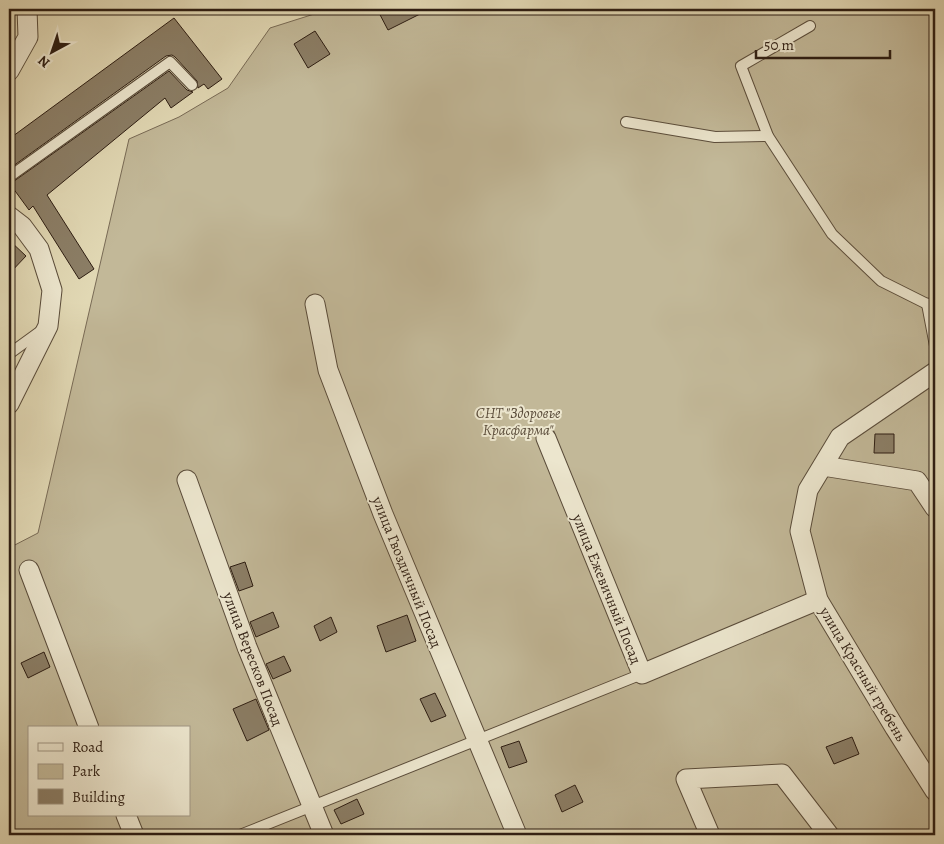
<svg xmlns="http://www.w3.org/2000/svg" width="944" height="844" viewBox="0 0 944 844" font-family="Alegreya,serif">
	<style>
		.green { fill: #c2b898; stroke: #786a55; fill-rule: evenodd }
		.building { fill: #8b7e66; stroke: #2d1d12 }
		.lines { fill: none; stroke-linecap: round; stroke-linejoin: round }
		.service-casing { stroke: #5a4c3a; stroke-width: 12 }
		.minor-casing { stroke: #5a4c3a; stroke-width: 21 }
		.service { stroke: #ece6ce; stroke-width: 10 }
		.minor { stroke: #ece6ce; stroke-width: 19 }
		.labels { text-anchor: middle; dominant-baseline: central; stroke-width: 4; stroke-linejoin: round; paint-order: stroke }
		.park-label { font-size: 15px; font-style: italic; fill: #5a4c3a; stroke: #ece6ce }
		.street-label { font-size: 15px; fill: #2d1d12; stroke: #ece6ce }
	</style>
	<rect width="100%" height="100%" fill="#e1d8b4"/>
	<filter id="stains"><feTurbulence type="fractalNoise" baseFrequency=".004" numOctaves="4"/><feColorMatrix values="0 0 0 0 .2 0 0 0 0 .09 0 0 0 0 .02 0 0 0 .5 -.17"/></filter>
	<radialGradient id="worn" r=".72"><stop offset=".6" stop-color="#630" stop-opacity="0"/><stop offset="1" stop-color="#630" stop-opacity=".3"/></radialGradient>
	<!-- green -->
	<path class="green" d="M 330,9 L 935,9 L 935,835 L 9,835 L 9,548 L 38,533 L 129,139 L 179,117 L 228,88 L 270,28 ZM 29,728 L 189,728 L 189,815 L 29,815 Z"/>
	<!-- building -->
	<g class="building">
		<polygon points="377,9 430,9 388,30"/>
		<polygon points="174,18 222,79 208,89 204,84 198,88 197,81 175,57 172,55 166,56 9,169 9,139"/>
		<polygon points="315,31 330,54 308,68 294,44"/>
		<polygon points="169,71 187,90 193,92 171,108 165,98 47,195 94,269 79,279 33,206 29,210 10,184"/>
		<polygon points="9,240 26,256 9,274"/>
		<polygon points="875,434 894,434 894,453 874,453"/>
		<polygon points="245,562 253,586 239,591 230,567"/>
		<polygon points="273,612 279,627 256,637 250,622"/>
		<polygon points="407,615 416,641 386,652 377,626"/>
		<polygon points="331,617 337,632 320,641 314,626"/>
		<polygon points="44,652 50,667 28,678 21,663"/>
		<polygon points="284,656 291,671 273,679 266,664"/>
		<polygon points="435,693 446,716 431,722 420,699"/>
		<polygon points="256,699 269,730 247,741 233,709"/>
		<polygon points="852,737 859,754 834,764 826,747"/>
		<polygon points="519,741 527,762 509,768 501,747"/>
		<polygon points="575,785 583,802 562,812 555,795"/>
		<polygon points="357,799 364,814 341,824 334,810"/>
	</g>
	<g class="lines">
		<!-- service casing -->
		<g class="service-casing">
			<g id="service">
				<polyline points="810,26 741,66 768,136 832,234 881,281 927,304 935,303"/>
				<polyline points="626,122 715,137 768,136"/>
				<polyline points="9,177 170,62 192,85"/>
				<polyline points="927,304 935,346"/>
				<polyline points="9,354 42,330"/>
				<polyline points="240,835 642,674"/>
			</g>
		</g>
		<!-- minor casing -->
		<g class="minor-casing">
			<g id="minor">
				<polyline points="9,71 28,37 27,9"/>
				<polyline points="9,216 22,226 39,249 52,290 48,326 9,404"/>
				<polyline points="315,304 328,370 383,514 517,835"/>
				<polyline points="935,372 840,437 808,490 800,531 818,600 895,728 935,791"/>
				<polyline points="546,438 642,674 818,600"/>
				<polyline points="823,466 917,481 935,508"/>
				<polyline points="187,480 247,647 324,835"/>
				<polyline points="29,570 89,728"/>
				<polyline points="126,815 134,835"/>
				<polyline points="710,835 686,779 782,774 829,835"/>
			</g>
		</g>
		<!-- service -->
		<use href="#service" class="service"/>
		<!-- minor -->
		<use href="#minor" class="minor"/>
	</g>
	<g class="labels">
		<!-- park labels -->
		<g class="park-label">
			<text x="518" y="413">СНТ "Здоровье<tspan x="518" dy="17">Красфарма"</tspan></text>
		</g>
		<!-- street labels -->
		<g class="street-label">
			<text transform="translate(407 572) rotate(68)">улица Гвоздичный Посад</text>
			<text transform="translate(607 589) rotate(68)">улица Ежевичный Посад</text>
			<text transform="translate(253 659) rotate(69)">улица Вересков Посад</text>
			<text transform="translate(863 674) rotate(59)">улица Красный гребень</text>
		</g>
	</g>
	<!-- margin -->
	<rect width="944" height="844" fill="none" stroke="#e1d8b4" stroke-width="30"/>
	<rect x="10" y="10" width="924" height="824" fill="none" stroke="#2d1d12" stroke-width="2.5"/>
	<rect x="15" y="15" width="914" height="814" fill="none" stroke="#2d1d12"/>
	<!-- legend -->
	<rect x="28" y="726" width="162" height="90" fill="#ece6ce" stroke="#a09683"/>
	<rect x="38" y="743" width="25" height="8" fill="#ece6ce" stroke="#a09683"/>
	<text x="72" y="752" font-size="15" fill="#2d1d12">Road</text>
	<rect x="38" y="764" width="25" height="15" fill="#c2b898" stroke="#a09683"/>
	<text x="72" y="776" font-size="15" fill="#2d1d12">Park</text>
	<rect x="38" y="789" width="25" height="15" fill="#8b7e66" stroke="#a09683"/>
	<text x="72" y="802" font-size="15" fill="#2d1d12">Building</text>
	<!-- north arrow -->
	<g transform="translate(52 52) rotate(220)" stroke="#ece6ce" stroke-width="4" paint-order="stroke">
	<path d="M0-4L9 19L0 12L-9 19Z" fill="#2d1d12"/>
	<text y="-8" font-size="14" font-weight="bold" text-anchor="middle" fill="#2d1d12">N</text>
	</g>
	<!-- scale -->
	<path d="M756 50v8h134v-8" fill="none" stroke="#2d1d12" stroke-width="2.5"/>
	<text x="764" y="50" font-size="15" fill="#2d1d12" stroke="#ece6ce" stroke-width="4" paint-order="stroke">50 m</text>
	<rect width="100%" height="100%" filter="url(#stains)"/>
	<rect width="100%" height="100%" fill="url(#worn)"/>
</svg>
